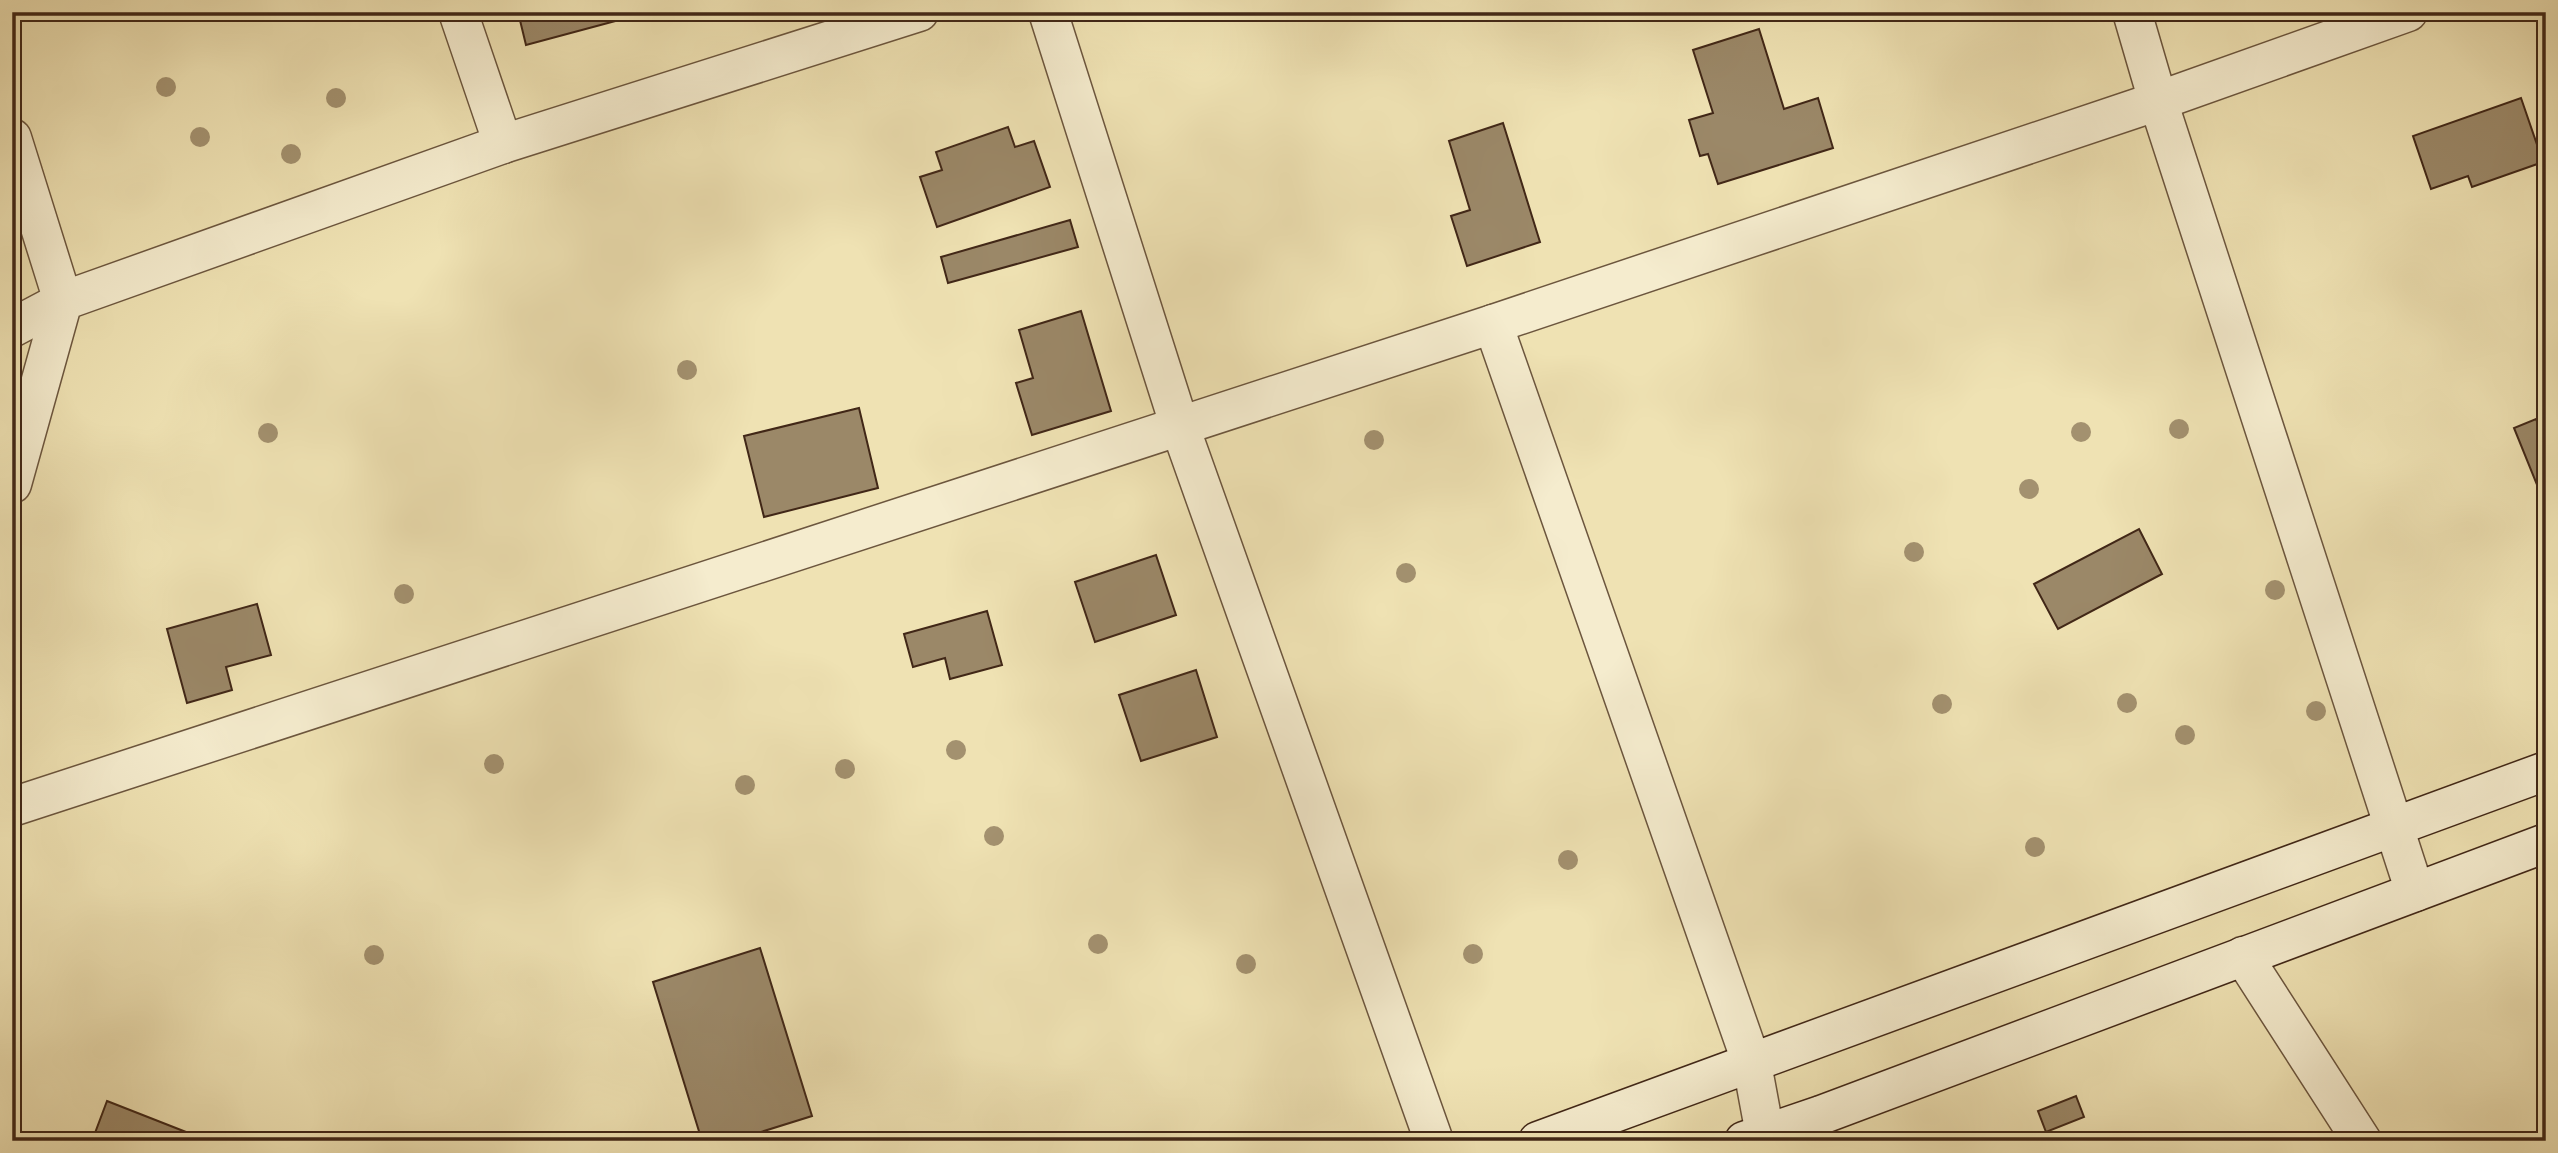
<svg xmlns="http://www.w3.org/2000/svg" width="2558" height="1153" viewBox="0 0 2558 1153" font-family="'Libre Bodoni',serif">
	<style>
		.building { fill: #9b8868; stroke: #412717; stroke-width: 2 }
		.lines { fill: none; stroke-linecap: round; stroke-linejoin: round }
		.street-casing { stroke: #6c563e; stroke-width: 41 }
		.secondary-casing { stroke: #412717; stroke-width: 41 }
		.street { stroke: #f5ecce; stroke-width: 38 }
		.secondary { stroke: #f5ecce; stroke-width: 38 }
		.tree { fill: #a3916f }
	</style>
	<rect width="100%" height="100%" fill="#efe2b3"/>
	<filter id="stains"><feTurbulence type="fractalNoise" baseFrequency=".00286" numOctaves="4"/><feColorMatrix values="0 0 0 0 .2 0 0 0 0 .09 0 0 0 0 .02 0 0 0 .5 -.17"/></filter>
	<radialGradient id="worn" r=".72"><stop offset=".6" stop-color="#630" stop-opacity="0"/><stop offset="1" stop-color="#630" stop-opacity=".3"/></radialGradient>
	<!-- building -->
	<g class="building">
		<polygon points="518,12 633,12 634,16 526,45"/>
		<polygon points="1759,29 1784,109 1818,98 1833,148 1718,184 1708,154 1700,156 1689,120 1713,113 1693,50"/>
		<polygon points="2521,98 2543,162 2472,187 2468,176 2431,189 2413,136"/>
		<polygon points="1503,123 1540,242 1467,266 1451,216 1470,210 1449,141"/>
		<polygon points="1008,127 1015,147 1034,141 1050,187 937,227 920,177 942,170 936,152"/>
		<polygon points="1070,220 1078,247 948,283 941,257"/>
		<polygon points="1081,311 1111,411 1032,435 1016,383 1033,378 1019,330"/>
		<polygon points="859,408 878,488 764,517 744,436"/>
		<polygon points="2536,419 2544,438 2546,437 2546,507 2514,428"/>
		<polygon points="2139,529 2162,574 2058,629 2034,584"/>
		<polygon points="1156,555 1176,615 1095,642 1075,582"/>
		<polygon points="257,604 271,655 226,667 232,690 187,703 167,629"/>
		<polygon points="987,611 1002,665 950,679 945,658 913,667 904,634"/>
		<polygon points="1196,670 1217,737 1141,761 1119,695"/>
		<polygon points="760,948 812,1116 732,1141 702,1141 653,982"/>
		<polygon points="2076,1096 2084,1117 2046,1132 2038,1111"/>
		<polygon points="107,1101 209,1141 92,1141"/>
	</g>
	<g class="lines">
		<!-- street casing -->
		<g class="street-casing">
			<g id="street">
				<polyline points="458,12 503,144"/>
				<polyline points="1048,12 1179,424 1434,1141"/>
				<polyline points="2132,12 2158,101 2415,892"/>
				<polyline points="12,138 63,301 12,328"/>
				<polyline points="1493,324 1752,1064 1765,1134"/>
				<polyline points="12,484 63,301 503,144 919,12"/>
				<polyline points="12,807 1493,324 2158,101 2408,12"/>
				<polyline points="2243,956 2362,1141"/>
			</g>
		</g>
		<!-- secondary casing -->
		<g class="secondary-casing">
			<g id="secondary">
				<polyline points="1538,1141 2546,771"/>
				<polyline points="1744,1141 1821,1115 2546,843"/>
			</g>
		</g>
		<!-- street -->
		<use href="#street" class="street"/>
		<!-- secondary -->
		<use href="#secondary" class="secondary"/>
	</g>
	<!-- trees -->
	<g class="tree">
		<circle cx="166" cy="87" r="10"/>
		<circle cx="336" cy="98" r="10"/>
		<circle cx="200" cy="137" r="10"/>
		<circle cx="291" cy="154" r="10"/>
		<circle cx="687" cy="370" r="10"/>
		<circle cx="2179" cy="429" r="10"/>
		<circle cx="2081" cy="432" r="10"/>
		<circle cx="268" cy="433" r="10"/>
		<circle cx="1374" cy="440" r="10"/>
		<circle cx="2029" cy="489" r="10"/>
		<circle cx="1914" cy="552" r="10"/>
		<circle cx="1406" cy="573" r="10"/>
		<circle cx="2275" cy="590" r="10"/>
		<circle cx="404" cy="594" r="10"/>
		<circle cx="2127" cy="703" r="10"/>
		<circle cx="1942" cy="704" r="10"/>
		<circle cx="2316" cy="711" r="10"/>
		<circle cx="2185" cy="735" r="10"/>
		<circle cx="956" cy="750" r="10"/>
		<circle cx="494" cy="764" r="10"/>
		<circle cx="845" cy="769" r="10"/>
		<circle cx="745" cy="785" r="10"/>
		<circle cx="994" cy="836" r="10"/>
		<circle cx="2035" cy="847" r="10"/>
		<circle cx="1568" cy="860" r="10"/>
		<circle cx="1098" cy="944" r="10"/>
		<circle cx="1473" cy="954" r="10"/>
		<circle cx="374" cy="955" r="10"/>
		<circle cx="1246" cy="964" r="10"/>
	</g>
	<!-- margin -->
	<rect width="2558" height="1153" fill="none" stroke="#efe2b3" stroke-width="42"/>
	<rect x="14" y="14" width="2530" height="1125" fill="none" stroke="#412717" stroke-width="3.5"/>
	<rect x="21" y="21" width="2516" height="1111" fill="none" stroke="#412717" stroke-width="2"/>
	<rect width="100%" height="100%" filter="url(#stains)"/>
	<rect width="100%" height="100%" fill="url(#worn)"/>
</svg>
